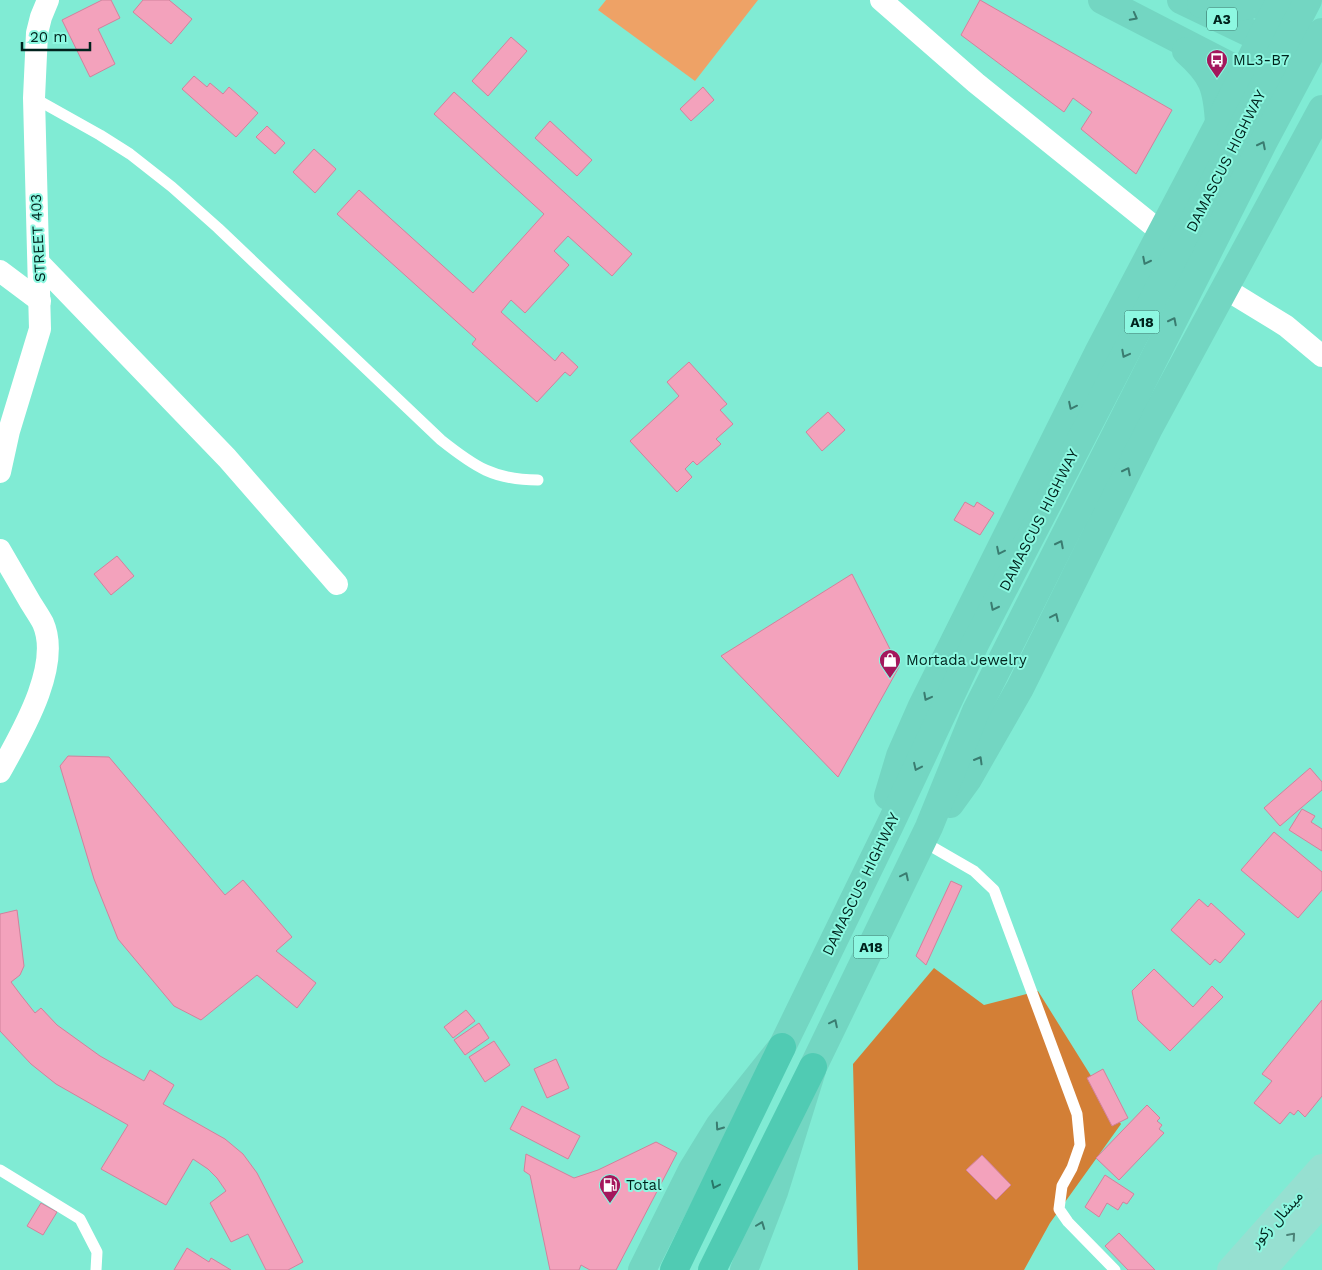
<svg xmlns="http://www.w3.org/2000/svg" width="1322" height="1270" viewBox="0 0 1322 1270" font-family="'Work Sans','Noto Sans Arabic',sans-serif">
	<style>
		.green { fill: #eea266 }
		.forest { fill: #d37f36 }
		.building { fill: #f3a2bc; stroke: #d2819c }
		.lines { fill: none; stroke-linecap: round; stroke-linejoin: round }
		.service { stroke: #fff; stroke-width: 11 }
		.minor { stroke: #fff; stroke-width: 22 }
		.primary { stroke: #96e0d1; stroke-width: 28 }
		.trunk { stroke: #73d6c2; stroke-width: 28 }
		.motorway { stroke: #50cbb3; stroke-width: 28 }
		.oneway { stroke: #3a7c70 }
		.oneway2 { stroke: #287768 }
		.oneway3 { stroke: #4b8277 }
		.labels { text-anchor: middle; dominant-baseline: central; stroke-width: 4; stroke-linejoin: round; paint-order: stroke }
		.shield { fill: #8df8e1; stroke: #2a6358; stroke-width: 1 }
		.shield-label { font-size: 14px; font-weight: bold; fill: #00231d }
		.poi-label { font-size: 15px; fill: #00231d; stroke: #8df8e1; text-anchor: start }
		.street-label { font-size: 15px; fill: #00231d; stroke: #8df8e1 }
	</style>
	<rect width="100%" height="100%" fill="#80ebd4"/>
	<!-- green -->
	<polygon class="green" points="606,0 758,0 695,81 598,10"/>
	<!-- forest -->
	<polygon class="forest" points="934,968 984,1005 1038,991 1121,1124 1050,1223 1024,1270 858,1270 853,1064"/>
	<!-- building -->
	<g class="building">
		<polygon points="102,0 111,0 120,18 98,29 115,64 90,77 62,20"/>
		<polygon points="143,0 169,0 192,19 171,44 133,12"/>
		<polygon points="980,0 1172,110 1136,174 1081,129 1092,112 1073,98 1064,112 961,35"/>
		<polygon points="511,37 527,51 488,96 472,81"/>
		<polygon points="194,76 207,87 210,83 223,94 229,87 258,113 236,137 182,89"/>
		<polygon points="703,87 714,100 691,121 680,109"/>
		<polygon points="454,92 632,254 612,276 568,236 554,251 569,265 525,313 511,300 501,312 555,361 562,352 578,367 570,376 565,372 537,402 472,344 476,339 337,214 359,190 473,293 544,214 434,114"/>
		<polygon points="550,121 592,160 577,176 535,138"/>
		<polygon points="267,126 285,143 275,154 256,137"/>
		<polygon points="314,149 336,169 315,193 293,172"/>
		<polygon points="689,362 727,404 720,410 733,424 716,439 721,444 697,465 693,461 685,469 692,477 677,492 630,441 679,396 667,382"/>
		<polygon points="828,412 845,430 822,451 806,432"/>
		<polygon points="965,502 974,507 977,502 994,513 980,535 954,520"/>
		<polygon points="117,556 134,576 111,595 94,574"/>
		<polygon points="852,574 899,667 838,777 721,656"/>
		<polygon points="68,756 109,757 225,895 243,880 292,937 276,951 316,983 297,1008 257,975 201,1020 174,1006 118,939 94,879 60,766"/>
		<polygon points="1310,768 1322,782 1322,790 1280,826 1264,808"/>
		<polygon points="1302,809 1315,816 1311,822 1322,829 1322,851 1289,830"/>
		<polygon points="1274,832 1322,872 1322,890 1298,918 1241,870"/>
		<polygon points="951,881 962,886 926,965 916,956"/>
		<polygon points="1199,899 1208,907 1211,903 1245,934 1220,963 1215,959 1210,965 1171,930"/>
		<polygon points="17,910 24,966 20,975 11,982 20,994 35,1013 41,1008 57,1025 100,1056 144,1081 150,1070 174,1085 163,1104 225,1139 243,1154 257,1173 303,1262 288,1270 266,1270 248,1234 231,1242 210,1203 226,1191 217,1178 208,1169 193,1159 166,1205 101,1169 128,1125 56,1084 31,1064 0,1031 0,914"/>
		<polygon points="1154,969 1193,1007 1212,986 1223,997 1170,1051 1138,1020 1132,991"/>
		<polygon points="1322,1000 1322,1096 1305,1117 1298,1110 1294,1115 1290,1112 1280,1124 1254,1103 1272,1081 1262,1074"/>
		<polygon points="466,1010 475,1021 453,1038 444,1027"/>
		<polygon points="479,1023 489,1038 465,1055 454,1040"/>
		<polygon points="494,1041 510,1065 485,1082 469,1057"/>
		<polygon points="556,1059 569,1088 547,1098 534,1069"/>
		<polygon points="1103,1069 1128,1118 1112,1126 1087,1078"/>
		<polygon points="1147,1105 1160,1118 1157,1121 1162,1125 1159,1129 1164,1133 1119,1180 1096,1158"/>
		<polygon points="522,1106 580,1136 568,1159 510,1129"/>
		<polygon points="656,1142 677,1153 616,1270 590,1270 581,1265 579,1270 550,1270 530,1175 524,1171 526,1154 574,1178 598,1170"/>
		<polygon points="982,1155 1011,1185 996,1200 966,1170"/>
		<polygon points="1105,1175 1134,1194 1127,1204 1123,1202 1118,1210 1107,1203 1099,1217 1085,1207"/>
		<polygon points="41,1203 57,1212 43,1235 27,1226"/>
		<polygon points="1119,1233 1155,1270 1128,1270 1105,1246"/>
		<polygon points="187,1248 209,1262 211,1258 231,1270 174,1270"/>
	</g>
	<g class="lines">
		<!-- service -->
		<g class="service">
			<path d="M 34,98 L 100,135 L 130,154 L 172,187 L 218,228 L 441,440 C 475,467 494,480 538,480"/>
			<polyline points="922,841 974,871 994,890 1077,1114 1080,1145 1072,1168 1062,1186 1059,1209 1068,1222 1115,1270"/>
			<polyline points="0,1170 80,1219 97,1252 96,1270"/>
		</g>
		<!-- minor -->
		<g class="minor">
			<polyline points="881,0 976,83 1161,232"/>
			<polyline points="39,263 227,458 337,584"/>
			<polyline points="0,271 40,301"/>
			<polyline points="1224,288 1286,326 1322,356"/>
			<polyline points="0,472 9,431 40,329 34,98 37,33 41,17 48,0"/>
			<path d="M 0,550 C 10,567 19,583 29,600 C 33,607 39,615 43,623 C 62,666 21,734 0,772"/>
		</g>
		<!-- primary -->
		<g class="primary">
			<polyline points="1231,1270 1322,1168"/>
			<polyline points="1262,1270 1322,1202"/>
		</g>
		<!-- trunk -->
		<g class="trunk">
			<polyline points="1102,0 1261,82"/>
			<polyline points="1181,0 1277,46"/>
			<path d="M 1201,4 C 1223,7 1244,10 1265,0"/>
			<path d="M 1186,51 C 1213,75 1217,87 1219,123"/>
			<polyline points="888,796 900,756 922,706 1099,351 1219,123 1280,0"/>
			<polyline points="950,804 968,779 1020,688 1149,428 1322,109"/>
			<polyline points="642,1270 692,1170 719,1126 782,1047 890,825 975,644 1308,0"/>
			<polyline points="744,1270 774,1192 813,1067 929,827 976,711 1263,143 1322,32"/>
		</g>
		<!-- motorway -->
		<g class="motorway">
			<polyline points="674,1270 782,1047"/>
			<polyline points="712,1270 813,1067"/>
		</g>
	</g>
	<!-- one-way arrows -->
	<defs><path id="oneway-chevron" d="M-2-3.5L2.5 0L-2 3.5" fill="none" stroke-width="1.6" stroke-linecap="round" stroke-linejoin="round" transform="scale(1.25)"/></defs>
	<g class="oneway">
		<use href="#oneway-chevron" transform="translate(1134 17) rotate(28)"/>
		<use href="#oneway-chevron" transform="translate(1262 145) rotate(-63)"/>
		<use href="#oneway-chevron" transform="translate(1146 261) rotate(117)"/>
		<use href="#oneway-chevron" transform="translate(1173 321) rotate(-63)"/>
		<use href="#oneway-chevron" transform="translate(1125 354) rotate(118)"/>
		<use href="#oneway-chevron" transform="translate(1072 406) rotate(116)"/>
		<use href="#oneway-chevron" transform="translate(1127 471) rotate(-63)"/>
		<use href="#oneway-chevron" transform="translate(1060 544) rotate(-63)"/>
		<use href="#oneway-chevron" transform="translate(1000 551) rotate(116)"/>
		<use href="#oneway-chevron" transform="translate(994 607) rotate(117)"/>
		<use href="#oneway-chevron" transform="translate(1055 617) rotate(-65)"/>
		<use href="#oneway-chevron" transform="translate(927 697) rotate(118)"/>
		<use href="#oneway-chevron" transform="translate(979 760) rotate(-60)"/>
		<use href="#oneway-chevron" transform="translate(917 767) rotate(115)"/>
		<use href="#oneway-chevron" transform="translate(905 876) rotate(-64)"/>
		<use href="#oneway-chevron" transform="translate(834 1023) rotate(-64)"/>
		<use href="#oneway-chevron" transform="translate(719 1127) rotate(125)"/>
		<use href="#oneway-chevron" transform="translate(761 1225) rotate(-69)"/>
	</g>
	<use class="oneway2" href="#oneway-chevron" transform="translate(715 1185) rotate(115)"/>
	<use class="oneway3" href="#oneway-chevron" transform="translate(1292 1236) rotate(-49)"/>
	<!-- icons -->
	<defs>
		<g id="bus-pin" transform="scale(1.125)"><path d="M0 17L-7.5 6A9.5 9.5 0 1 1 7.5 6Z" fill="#a4175c" stroke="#8df8e1"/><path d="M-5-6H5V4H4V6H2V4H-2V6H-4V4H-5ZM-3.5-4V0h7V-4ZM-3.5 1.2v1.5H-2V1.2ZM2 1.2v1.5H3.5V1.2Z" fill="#fff"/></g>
		<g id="shop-pin" transform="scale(1.125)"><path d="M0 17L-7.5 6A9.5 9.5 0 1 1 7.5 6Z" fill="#a4175c" stroke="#8df8e1"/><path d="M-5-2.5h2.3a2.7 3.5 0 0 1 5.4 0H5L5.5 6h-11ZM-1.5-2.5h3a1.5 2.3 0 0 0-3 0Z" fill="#fff"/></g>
		<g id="fuel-pin" transform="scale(1.125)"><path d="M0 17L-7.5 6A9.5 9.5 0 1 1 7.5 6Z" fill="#a4175c" stroke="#8df8e1"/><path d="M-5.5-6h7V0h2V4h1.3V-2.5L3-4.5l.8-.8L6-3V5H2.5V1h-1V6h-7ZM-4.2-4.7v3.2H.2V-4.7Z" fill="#fff"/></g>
	</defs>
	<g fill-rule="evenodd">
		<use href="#bus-pin" x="1217" y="60"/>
		<use href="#shop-pin" x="890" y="660"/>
		<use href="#fuel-pin" x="610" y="1185"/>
	</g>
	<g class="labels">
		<!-- shield labels -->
		<g class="shield">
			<rect x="1207" y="7.5" width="30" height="23" rx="4"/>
			<rect x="1124.5" y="310.5" width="35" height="23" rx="4"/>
			<rect x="853.5" y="935.5" width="35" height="23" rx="4"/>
		</g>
		<g class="shield-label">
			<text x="1222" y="19">A3</text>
			<text x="1142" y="322">A18</text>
			<text x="871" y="947">A18</text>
		</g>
		<!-- poi labels -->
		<g class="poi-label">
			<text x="1233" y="60">ML3-B7</text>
			<text x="906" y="660">Mortada Jewelry</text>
			<text x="626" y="1185">Total</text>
		</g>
		<!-- street labels -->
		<g class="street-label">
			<text transform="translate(1226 161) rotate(-63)">DAMASCUS HIGHWAY</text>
			<text transform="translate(38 238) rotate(-93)">STREET 403</text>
			<text transform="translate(1039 520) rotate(-63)">DAMASCUS HIGHWAY</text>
			<text transform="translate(861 884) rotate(-64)">DAMASCUS HIGHWAY</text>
			<text transform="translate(1277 1219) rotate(-48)">ميشال زكور</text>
		</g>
	</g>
	<!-- scale -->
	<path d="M22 42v8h68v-8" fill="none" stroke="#00231d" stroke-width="2.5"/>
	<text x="30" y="42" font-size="15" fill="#00231d" stroke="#8df8e1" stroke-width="4" paint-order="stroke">20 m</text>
</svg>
